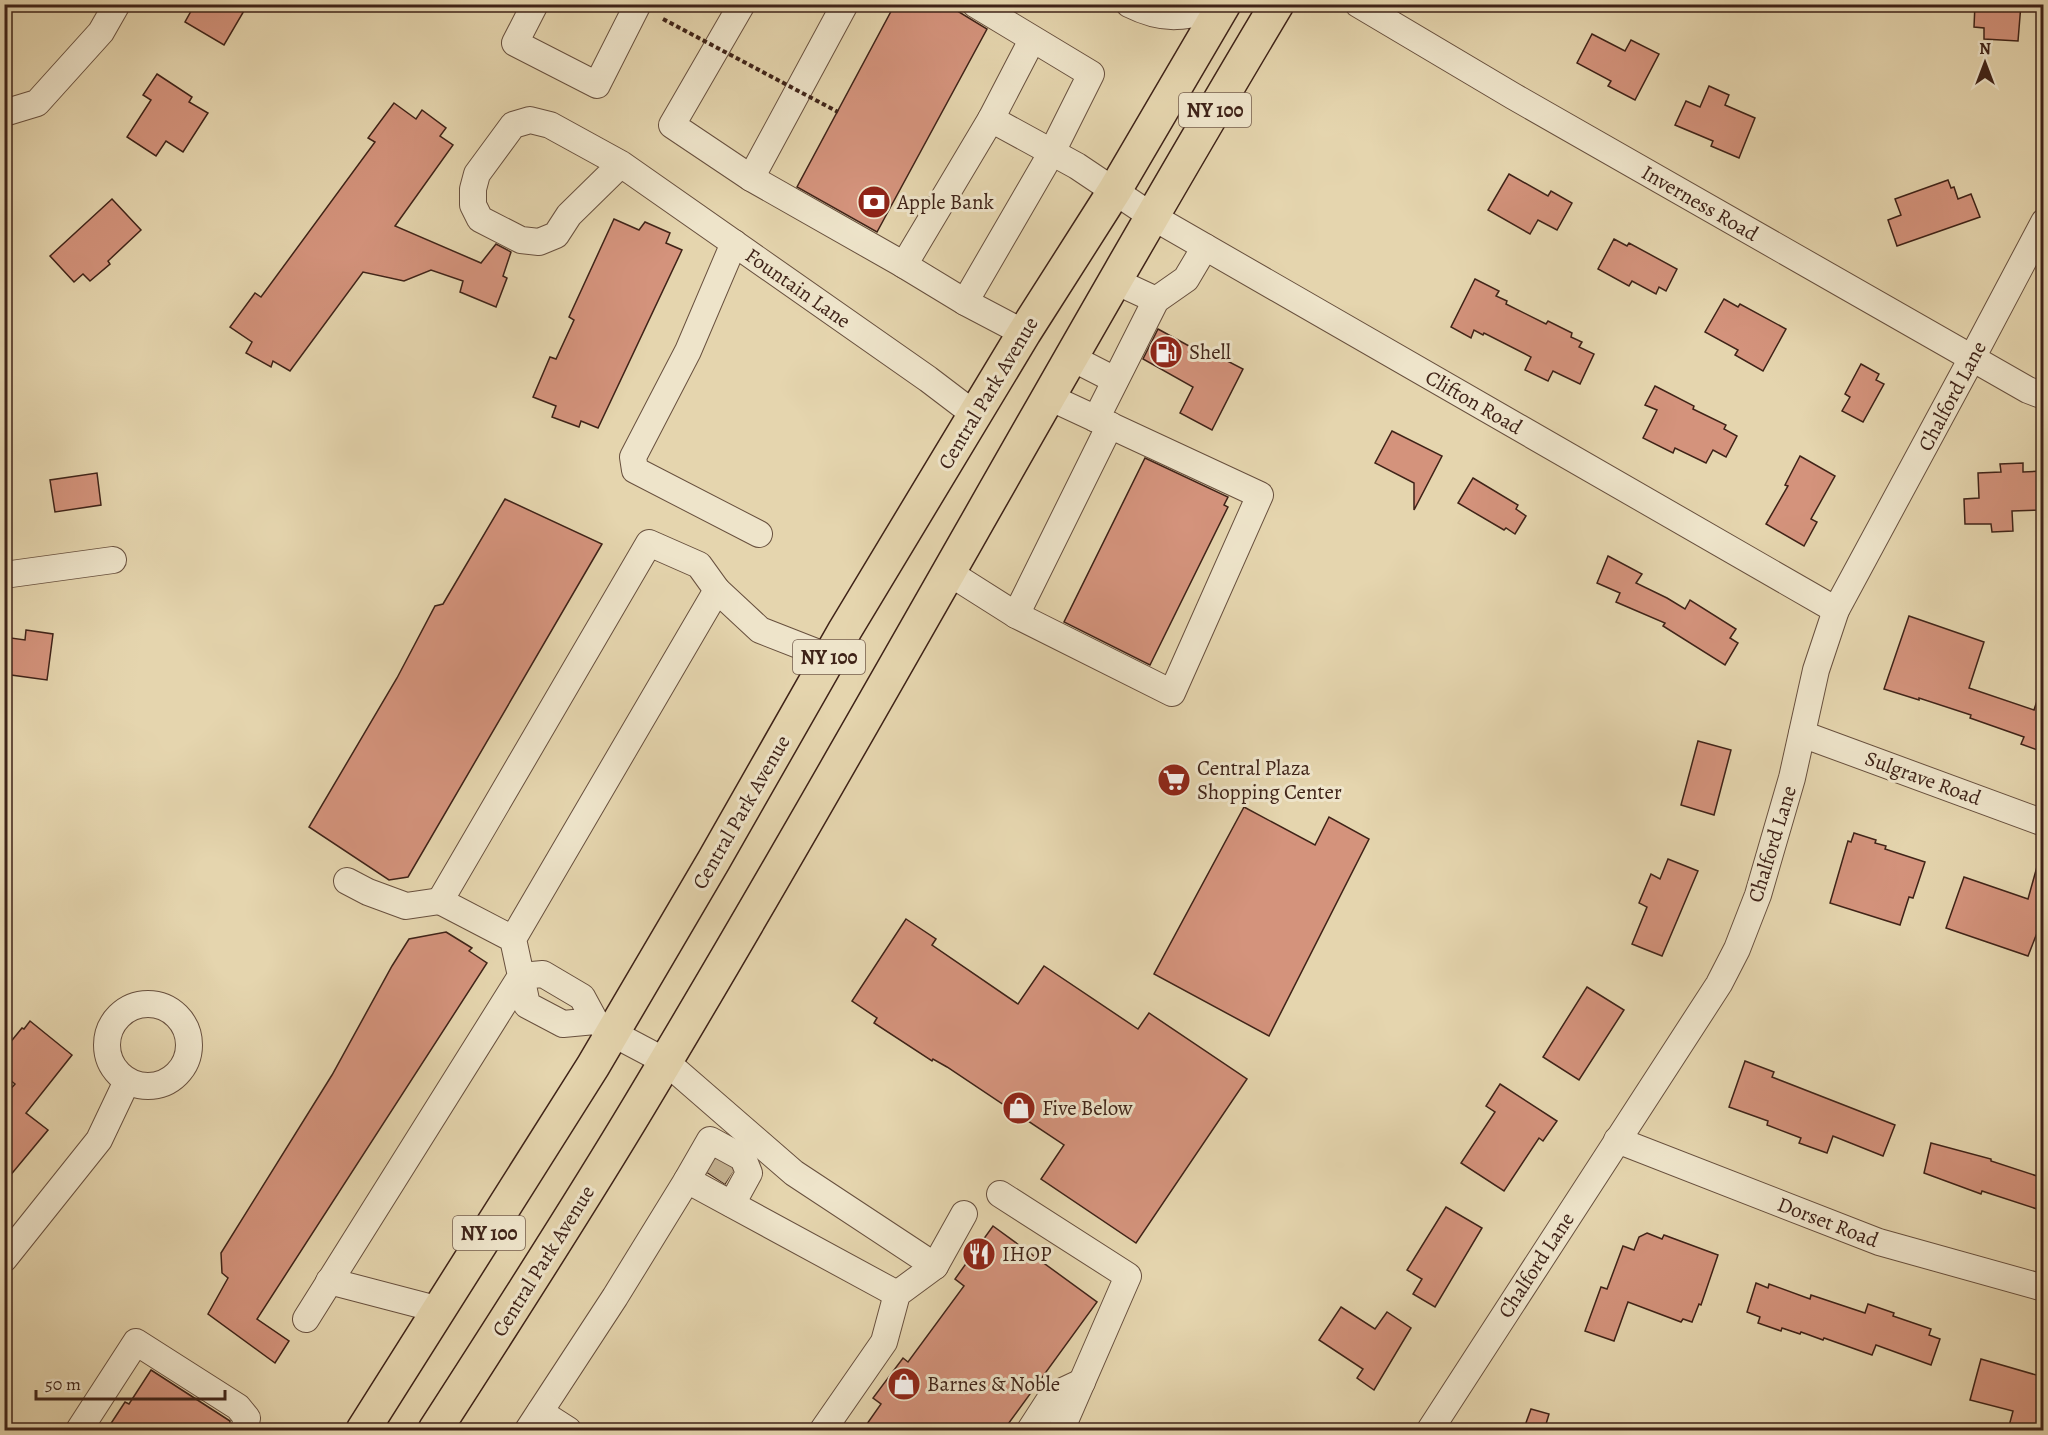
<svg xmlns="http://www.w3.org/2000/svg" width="2048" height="1435" viewBox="0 0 2048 1435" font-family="Alegreya,serif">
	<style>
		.building { fill: #d4937c; stroke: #3f2318; stroke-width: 1.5 }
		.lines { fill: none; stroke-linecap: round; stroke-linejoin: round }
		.minor-tunnel { stroke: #c4b190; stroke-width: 26; stroke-dasharray: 26 13; stroke-linecap: butt }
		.minor-casing { stroke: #68503e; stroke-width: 28 }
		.major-casing { stroke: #3f2318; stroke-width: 36 }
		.minor { stroke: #eee4ca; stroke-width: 26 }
		.major { stroke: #e5d5ae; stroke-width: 33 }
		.path-bridge { stroke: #3f2318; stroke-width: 4; stroke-dasharray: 4.5 3; stroke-linecap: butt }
		.labels { text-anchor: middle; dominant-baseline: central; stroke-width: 6; stroke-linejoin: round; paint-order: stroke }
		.shield { fill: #eee4ca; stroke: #745d4d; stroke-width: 1.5 }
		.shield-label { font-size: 20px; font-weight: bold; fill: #3f2318 }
		.poi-label { font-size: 21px; fill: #3f2318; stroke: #eee4ca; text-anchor: start }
		.street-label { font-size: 21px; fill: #3f2318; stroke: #eee4ca }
	</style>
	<rect width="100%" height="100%" fill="#e5d5ae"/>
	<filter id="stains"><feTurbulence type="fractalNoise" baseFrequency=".00333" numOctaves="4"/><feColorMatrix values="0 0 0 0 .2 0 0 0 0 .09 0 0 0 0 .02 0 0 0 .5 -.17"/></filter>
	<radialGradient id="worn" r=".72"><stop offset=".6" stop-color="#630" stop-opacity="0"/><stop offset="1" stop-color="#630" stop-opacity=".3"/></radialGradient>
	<!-- building -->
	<g class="building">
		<polygon points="195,4 248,4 224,45 185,22"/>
		<polygon points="895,4 946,4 987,29 877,232 797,187"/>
		<polygon points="1975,4 2021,4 2018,41 1984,39 1984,28 1974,27"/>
		<polygon points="1592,34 1625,51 1631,40 1659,54 1635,100 1608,86 1611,81 1577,63"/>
		<polygon points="157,74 192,97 189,102 208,113 183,152 166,141 156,156 127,137 151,100 143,95"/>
		<polygon points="1709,86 1729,95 1725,105 1755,118 1739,158 1711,146 1713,141 1675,125 1686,101 1700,107"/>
		<polygon points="394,103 416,119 422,110 446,128 440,136 453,145 395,226 481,263 496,244 511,252 503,276 507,278 496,307 460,292 463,281 431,270 404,281 363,272 290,371 273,361 271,367 246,353 252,342 230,327 255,293 261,297 375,142 368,138"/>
		<polygon points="1509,174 1548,196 1551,191 1572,203 1557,230 1538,220 1530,234 1488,210"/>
		<polygon points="1948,180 1951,188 1954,187 1958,199 1971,194 1980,217 1897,246 1888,220 1901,215 1895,199"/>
		<polygon points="112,199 141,230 108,261 110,264 90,281 83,274 74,282 50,256"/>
		<polygon points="614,219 639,230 645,222 670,233 666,243 682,250 598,428 581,421 579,427 552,417 556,406 533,397 550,357 556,359 574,320 569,317"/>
		<polygon points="1614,239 1627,246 1629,243 1677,269 1666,291 1659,287 1656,294 1632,281 1629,286 1598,269"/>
		<polygon points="1475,279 1499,291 1496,296 1507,301 1506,304 1546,324 1548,321 1572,333 1571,337 1582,342 1579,347 1594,354 1580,384 1553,371 1548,381 1525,370 1531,357 1484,333 1483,335 1474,330 1471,338 1451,327"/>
		<polygon points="1724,299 1738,307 1740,304 1786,329 1763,371 1735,355 1738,350 1705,332"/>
		<polygon points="1158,329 1209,357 1212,353 1243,369 1212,430 1180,413 1193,387 1143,359"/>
		<polygon points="1861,364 1879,374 1876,380 1884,384 1863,422 1842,411 1850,397 1845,394"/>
		<polygon points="1655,386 1694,406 1693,409 1726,425 1724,429 1737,436 1726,457 1713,450 1706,463 1675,448 1673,453 1643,438 1657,410 1645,405"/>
		<polygon points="1392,431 1442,456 1414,510 1414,483 1375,463"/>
		<polygon points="1800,456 1835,476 1811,519 1817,522 1804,546 1766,524 1788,486 1785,485"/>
		<polygon points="1145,458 1228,497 1224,505 1228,507 1150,665 1064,622"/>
		<polygon points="2023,463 2023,472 2043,471 2043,510 2012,511 2013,531 1992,532 1991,524 1965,524 1964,499 1979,498 1978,473 2001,472 2000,464"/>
		<polygon points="97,473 101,505 55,512 50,480"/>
		<polygon points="1473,478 1518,505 1516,509 1526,516 1515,534 1506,528 1504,530 1458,503"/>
		<polygon points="505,499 602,544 408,877 389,880 309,827 397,678 435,606 443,604"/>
		<polygon points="1608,556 1642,574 1636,583 1667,598 1685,609 1690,600 1736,629 1730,638 1738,643 1725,665 1663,626 1665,623 1616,602 1620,593 1597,583"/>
		<polygon points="1909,616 1984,642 1969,688 2034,710 2041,689 2043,690 2043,752 2021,744 2024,737 1970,718 1971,715 1919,698 1919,700 1884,689"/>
		<polygon points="26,630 53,634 47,680 4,674 4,637 25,640"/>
		<polygon points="1698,741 1731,750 1714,815 1681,805"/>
		<polygon points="1244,807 1315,845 1329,817 1369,839 1269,1036 1154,974"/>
		<polygon points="1854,833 1876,840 1875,843 1886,846 1885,849 1925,862 1913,898 1909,897 1900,925 1830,903 1848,841 1851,842"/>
		<polygon points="1668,859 1698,871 1662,956 1632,944 1647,907 1639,903 1651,874 1660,879"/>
		<polygon points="2038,863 2043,864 2043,929 2039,928 2028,956 1946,928 1964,877 2028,899"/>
		<polygon points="906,919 936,939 932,945 1018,1004 1044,966 1138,1029 1149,1013 1247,1079 1136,1243 1041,1179 1064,1145 947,1067 933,1059 932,1061 874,1023 877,1018 852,1001"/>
		<polygon points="446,932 472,948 469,951 487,963 257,1319 289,1341 275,1363 208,1314 228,1278 222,1273 221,1253 332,1075 392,966 409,939"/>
		<polygon points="1587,987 1624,1010 1579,1080 1543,1057"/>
		<polygon points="30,1021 72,1055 26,1113 48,1130 4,1183 4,1096 15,1084 4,1075 4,1050 22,1028 24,1029"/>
		<polygon points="1745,1061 1774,1072 1772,1077 1895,1125 1883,1156 1833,1136 1827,1153 1799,1143 1801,1138 1767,1125 1768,1121 1729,1107"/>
		<polygon points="1500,1084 1557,1121 1543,1141 1539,1138 1504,1191 1461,1163 1495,1112 1486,1106"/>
		<polygon points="1931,1143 1991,1159 1991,1161 2043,1178 2043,1211 1982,1191 1981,1194 1924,1173"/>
		<polygon points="716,1160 731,1169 732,1172 725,1184 708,1173"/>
		<polygon points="1446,1207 1482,1228 1435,1307 1413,1294 1422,1279 1407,1270"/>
		<polygon points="993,1226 1097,1302 1003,1431 862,1431 881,1404 873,1398 903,1358 908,1362 964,1286 955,1279"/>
		<polygon points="1647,1233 1662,1239 1664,1235 1718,1255 1701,1305 1699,1304 1692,1322 1683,1319 1681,1322 1628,1302 1614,1341 1585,1331 1601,1287 1607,1289 1623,1246 1634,1250 1639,1237"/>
		<polygon points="1756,1283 1768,1288 1769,1284 1810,1299 1811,1295 1865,1313 1868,1304 1894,1313 1893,1316 1931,1329 1929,1335 1940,1339 1931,1365 1876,1345 1872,1355 1824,1338 1823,1340 1801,1332 1800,1334 1782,1328 1781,1331 1758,1323 1760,1317 1747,1312"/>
		<polygon points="1341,1307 1375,1329 1387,1312 1411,1328 1374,1390 1357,1378 1363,1369 1319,1340"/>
		<polygon points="1981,1359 2043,1377 2043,1429 2029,1425 2028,1431 2025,1431 2009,1426 2013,1411 1970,1400"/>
		<polygon points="151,1370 230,1421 229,1431 106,1431 125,1402 129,1404"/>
		<polygon points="1531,1409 1549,1414 1544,1431 1523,1431"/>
	</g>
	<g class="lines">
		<!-- minor-tunnel -->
		<polyline class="minor-tunnel" points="714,1161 732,1173"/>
		<!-- minor casing -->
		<g class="minor-casing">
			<g id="minor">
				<polyline points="535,4 515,43 597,85 638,4"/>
				<polyline points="742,4 672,125 751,178 906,266"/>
				<path d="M 1129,4 C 1167,23 1186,17 1224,5"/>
				<polyline points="1358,4 1513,96 2028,390 2044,396"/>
				<polyline points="4,113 37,103 101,32 117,4"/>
				<polyline points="991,119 1077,166 1153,217 1836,610"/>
				<polyline points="621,164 569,215 556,235 539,242 521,240 480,219 473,205 473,189 477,174 513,125 530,120 550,125 621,164 928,379 974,414"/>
				<polyline points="751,178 845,4"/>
				<polyline points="734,243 688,351 633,457 635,470 759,534"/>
				<polyline points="1115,281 1156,300"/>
				<polyline points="965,302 1052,152 1091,74 975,4"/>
				<polyline points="1024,333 965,302 904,265 991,119 1032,40"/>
				<polyline points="1072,358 1115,380"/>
				<polyline points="1096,419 1156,300 1186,279 1205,247"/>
				<polyline points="948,572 1016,615 1172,693 1260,495 1049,397"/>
				<polyline points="4,575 113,560"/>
				<polyline points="717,590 760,630 829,657"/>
				<polyline points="1016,615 1110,425"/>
				<polyline points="1802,734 2044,823"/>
				<polyline points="347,881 368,892 406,906 440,901"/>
				<circle cx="148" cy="1045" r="41"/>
				<polyline points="595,1021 563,1024 527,1005 521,976 543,974 582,997 595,1021 612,1033 665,1061 794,1173 935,1266"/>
				<polyline points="1617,1140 1879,1242 2044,1288"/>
				<polyline points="687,1180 710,1140 743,1158 749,1173 732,1204"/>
				<polyline points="1000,1194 1128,1276 1061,1430"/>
				<polyline points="4,1259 99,1140 127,1081"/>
				<polyline points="329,1281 440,1310"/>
				<polyline points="306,1319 521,976 513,939 440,901 649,543 699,565 717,590 513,939"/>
				<polyline points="540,1412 568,1430"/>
				<polyline points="79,1430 136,1342 238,1407 247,1418 244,1430"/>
				<polyline points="528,1430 615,1297 687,1180 897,1294"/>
				<polyline points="823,1430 884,1342 897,1294 935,1266 964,1214"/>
				<polyline points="1030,1430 1052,1396 1082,1382"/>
				<polyline points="1430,1430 1719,984 1737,949 1758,895 1792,778 1816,670 1836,610 1972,358 2044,222"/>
			</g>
		</g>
		<!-- major casing -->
		<g class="major-casing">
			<g id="major">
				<polyline points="363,1430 593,1066 714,860 845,630 1024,333 1115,190 1224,4"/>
				<path d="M 435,1430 C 504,1323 573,1216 639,1106 C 857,743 1059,369 1277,4"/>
			</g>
		</g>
		<!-- minor -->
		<use href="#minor" class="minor"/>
		<!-- major -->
		<use href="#major" class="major"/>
		<!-- path-bridge -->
		<polyline class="path-bridge" points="663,19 838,112"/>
	</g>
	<!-- icons -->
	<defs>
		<g id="bank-disc" transform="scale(1.725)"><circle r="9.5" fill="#8f2418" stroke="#eee4ca"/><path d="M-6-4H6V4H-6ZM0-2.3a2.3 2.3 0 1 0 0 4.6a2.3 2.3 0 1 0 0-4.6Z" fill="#fff"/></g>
		<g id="fuel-disc" transform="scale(1.725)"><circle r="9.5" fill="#8f2418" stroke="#eee4ca"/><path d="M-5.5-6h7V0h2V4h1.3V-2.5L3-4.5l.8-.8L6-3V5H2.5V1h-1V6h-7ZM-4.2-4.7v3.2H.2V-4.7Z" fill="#fff"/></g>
		<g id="supermarket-disc" transform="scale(1.725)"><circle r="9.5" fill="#8f2418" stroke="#eee4ca"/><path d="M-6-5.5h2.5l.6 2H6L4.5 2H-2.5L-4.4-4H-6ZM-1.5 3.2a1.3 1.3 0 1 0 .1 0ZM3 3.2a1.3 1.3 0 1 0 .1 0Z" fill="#fff"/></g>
		<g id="shop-disc" transform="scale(1.725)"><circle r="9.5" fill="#8f2418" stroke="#eee4ca"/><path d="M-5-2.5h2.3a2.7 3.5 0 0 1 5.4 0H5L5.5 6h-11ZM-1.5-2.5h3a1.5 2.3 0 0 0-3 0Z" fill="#fff"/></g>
		<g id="restaurant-disc" transform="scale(1.725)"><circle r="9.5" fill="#8f2418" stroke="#eee4ca"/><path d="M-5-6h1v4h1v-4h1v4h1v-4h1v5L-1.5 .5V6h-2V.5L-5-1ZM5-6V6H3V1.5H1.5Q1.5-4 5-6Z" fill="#fff"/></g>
	</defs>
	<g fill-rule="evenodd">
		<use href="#bank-disc" x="874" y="202"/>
		<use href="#fuel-disc" x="1166" y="352"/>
		<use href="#supermarket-disc" x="1174" y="780"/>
		<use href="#shop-disc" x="1019" y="1108"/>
		<use href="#restaurant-disc" x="979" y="1254"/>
		<use href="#shop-disc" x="904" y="1384"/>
	</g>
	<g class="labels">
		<!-- shield labels -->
		<g class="shield">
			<rect x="1179" y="93" width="72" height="34" rx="4.5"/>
			<rect x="793" y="640" width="72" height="34" rx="4.5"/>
			<rect x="453" y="1216" width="72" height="34" rx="4.5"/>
		</g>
		<g class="shield-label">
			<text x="1215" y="110">NY 100</text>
			<text x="829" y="657">NY 100</text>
			<text x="489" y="1233">NY 100</text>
		</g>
		<!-- poi labels -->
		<g class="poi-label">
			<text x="897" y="202">Apple Bank</text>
			<text x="1189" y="352">Shell</text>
			<text x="1197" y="768">Central Plaza<tspan x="1197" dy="24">Shopping Center</tspan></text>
			<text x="1042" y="1108">Five Below</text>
			<text x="1002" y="1254">IHOP</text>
			<text x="927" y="1384">Barnes &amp; Noble</text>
		</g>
		<!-- street labels -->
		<g class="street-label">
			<text transform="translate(1700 203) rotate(30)">Inverness Road</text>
			<text transform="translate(798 288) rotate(35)">Fountain Lane</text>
			<text transform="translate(988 393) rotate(-59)">Central Park Avenue</text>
			<text transform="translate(1952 396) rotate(-62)">Chalford Lane</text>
			<text transform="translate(1474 402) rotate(30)">Clifton Road</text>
			<text transform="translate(1923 778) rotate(20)">Sulgrave Road</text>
			<text transform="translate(741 812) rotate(-60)">Central Park Avenue</text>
			<text transform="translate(1772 844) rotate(-73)">Chalford Lane</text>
			<text transform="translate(1828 1222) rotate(21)">Dorset Road</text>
			<text transform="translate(543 1261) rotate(-58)">Central Park Avenue</text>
			<text transform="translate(1536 1265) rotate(-57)">Chalford Lane</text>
		</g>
	</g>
	<!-- margin -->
	<rect width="2048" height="1435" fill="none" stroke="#e5d5ae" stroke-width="24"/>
	<rect x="6" y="6" width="2036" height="1423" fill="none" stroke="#3f2318" stroke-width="3"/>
	<rect x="12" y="12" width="2024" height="1411" fill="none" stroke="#3f2318" stroke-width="1.5"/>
	<!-- north arrow -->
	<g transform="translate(1985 63)" stroke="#eee4ca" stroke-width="4.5" paint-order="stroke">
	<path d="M0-4.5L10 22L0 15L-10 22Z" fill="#3f2318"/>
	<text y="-9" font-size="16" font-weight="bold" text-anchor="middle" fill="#3f2318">N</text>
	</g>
	<!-- scale -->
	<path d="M36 1390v9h189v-9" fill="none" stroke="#3f2318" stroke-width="3"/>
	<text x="45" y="1390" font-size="18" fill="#3f2318" stroke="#eee4ca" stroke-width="4.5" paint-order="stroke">50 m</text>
	<rect width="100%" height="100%" filter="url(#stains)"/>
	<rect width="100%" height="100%" fill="url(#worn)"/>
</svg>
